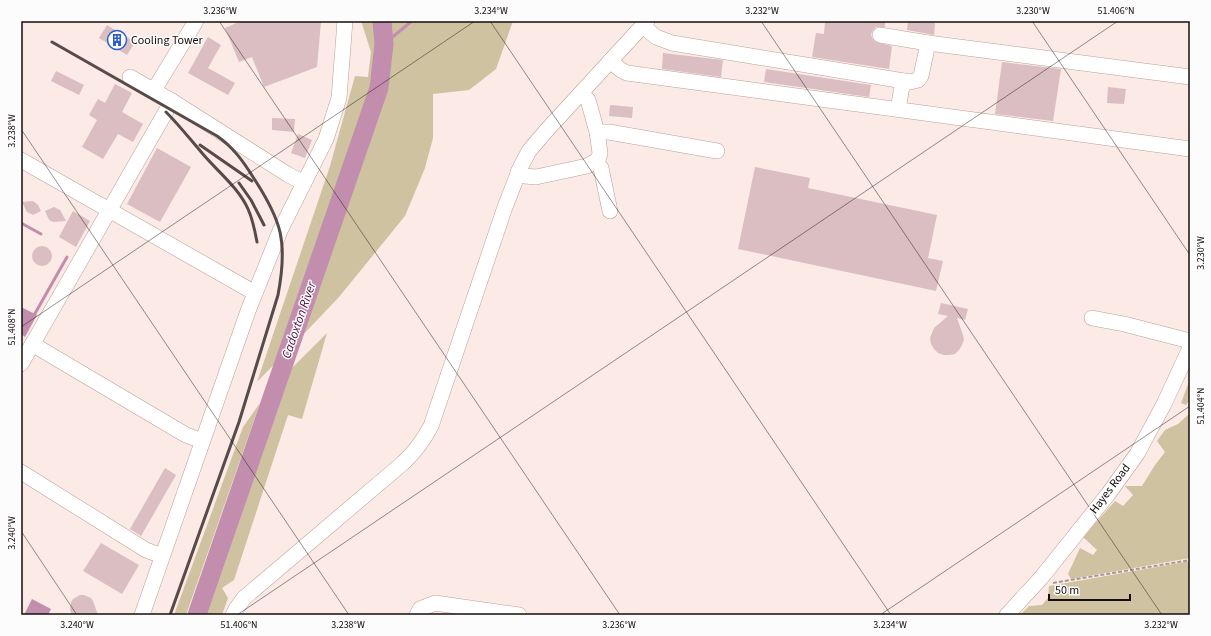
<svg xmlns="http://www.w3.org/2000/svg" width="1211" height="636" viewBox="0 0 1211 636" font-family="'Source Sans 3',sans-serif">
	<style>
		.green { fill: #cfc2a1 }
		.water { fill: #c38eae }
		.lines { fill: none; stroke-linecap: round; stroke-linejoin: round }
		.stream { stroke: #c38eae; stroke-width: 3 }
		.river { stroke: #c38eae; stroke-width: 19 }
		.building { fill: #dbbec2 }
		.minor-casing { stroke: #baa099; stroke-width: 16 }
		.path { stroke: #a69894; stroke-width: 2; stroke-dasharray: 4 2; stroke-linecap: butt }
		.minor { stroke: #fff; stroke-width: 15 }
		.rail { stroke: #564b48; stroke-width: 3 }
		.ticks { fill: none; stroke: #150c0a; stroke-width: 1; stroke-opacity: 0.45 }
		.labels { text-anchor: middle; dominant-baseline: central; stroke-width: 3; stroke-linejoin: round; paint-order: stroke }
		.poi-label { font-size: 12px; fill: #150c0a; stroke: #fcfcfc; text-anchor: start }
		.street-label { font-size: 12px; fill: #150c0a; stroke: #fcfcfc }
		.water-label { font-size: 13px; font-style: italic; fill: #4d0e3a; stroke: #fcfcfc }
		.neatline { fill: none; stroke: #150c0a; stroke-width: 1.5 }
		.ticks-label { font-size: 10px; text-anchor: middle; fill: #150c0a }
	</style>
	<rect width="100%" height="100%" fill="#fbeae6"/>
	<!-- green -->
	<g class="green">
		<polygon points="361,21 513,21 496,69 469,90 433,94 433,138 425,168 405,216 339,297 299,339 257,382 330,166 355,76 368,77 371,52"/>
		<polygon points="327,333 302,419 288,415 234,580 222,588 228,598 222,615 207,615 292,368"/>
		<polygon points="1190,379 1190,400 1186,405 1181,403"/>
		<polygon points="260,403 186,615 174,615 243,427"/>
		<polygon points="1190,411 1190,558 1071,579 1068,574 1080,548 1093,555 1097,550 1083,537 1115,501 1123,506 1133,495 1125,486 1142,486 1155,465 1165,452 1157,441 1165,430 1178,424 1189,414"/>
		<polygon points="1190,561 1190,615 1020,615 1029,606 1042,605 1048,598 1049,586"/>
	</g>
	<!-- water -->
	<g class="water">
		<polygon points="21,307 37,315 25,337 21,334"/>
		<polygon points="32,599 51,609 48,615 24,615"/>
	</g>
	<g class="lines">
		<!-- stream -->
		<g class="stream">
			<polyline points="384,44 412,21"/>
			<polyline points="21,223 41,234"/>
			<polyline points="33,317 67,257"/>
		</g>
		<!-- river -->
		<polyline class="river" points="197,615 379,88 384,44 382,21"/>
	</g>
	<!-- building -->
	<g class="building">
		<polygon points="241,21 310,21 321,22 317,67 264,87 252,57 239,62 225,28"/>
		<polygon points="825,21 885,21 885,27 876,27 873,30 871,34 872,38 875,42 892,46 889,69 812,57 816,33 824,34"/>
		<polygon points="908,21 935,23 934,35 907,30"/>
		<polygon points="107,25 135,42 127,55 99,38"/>
		<polygon points="208,37 221,45 208,68 235,83 228,95 188,73"/>
		<polygon points="663,53 723,60 721,77 662,69"/>
		<polygon points="1002,62 1061,69 1053,121 995,114"/>
		<polygon points="766,69 871,85 869,97 764,82"/>
		<polygon points="56,71 84,85 79,95 51,81"/>
		<polygon points="115,84 132,93 122,112 143,124 133,142 118,134 103,159 82,147 97,120 89,115 98,99 105,103"/>
		<polygon points="1108,87 1126,89 1124,104 1107,103"/>
		<polygon points="610,105 633,107 632,118 609,116"/>
		<polygon points="272,118 295,119 294,132 272,130"/>
		<polygon points="298,134 312,140 305,158 291,153"/>
		<polygon points="157,148 191,167 160,222 127,204"/>
		<polygon points="755,167 810,178 808,188 937,215 928,258 943,261 936,291 738,249"/>
		<polygon points="33,201 38,205 41,211 33,215 27,212 22,202"/>
		<polygon points="54,207 60,210 66,221 53,222 49,220 45,211"/>
		<polygon points="73,211 90,221 76,247 59,237"/>
		<circle cx="42" cy="256" r="10"/>
		<polygon points="941,303 968,309 965,320 957,318 963,335 964,340 962,345 959,350 955,354 949,355 944,355 938,353 934,349 931,344 930,338 934,328 948,316 938,314"/>
		<polygon points="165,468 176,475 141,536 130,529"/>
		<polygon points="101,543 139,565 122,594 83,571"/>
		<polygon points="80,595 84,595 91,598 93,601 98,615 72,615 70,610 71,602 73,599"/>
	</g>
	<g class="lines">
		<!-- minor casing -->
		<g class="minor-casing">
			<g id="minor">
				<polyline points="643,26 656,37 672,43 910,82 918,80 921,76 928,43"/>
				<polyline points="880,35 928,43 1190,77"/>
				<polyline points="610,61 621,70 627,73 1190,149"/>
				<polyline points="130,77 172,101 287,174 304,183"/>
				<polyline points="154,90 196,21"/>
				<polyline points="898,109 903,81"/>
				<polyline points="597,132 609,132 717,151"/>
				<polyline points="21,160 255,293"/>
				<polyline points="596,161 601,168 610,211"/>
				<polyline points="518,172 525,176 536,177 587,166 596,161 599,157 600,153 597,132 588,100 581,93"/>
				<polyline points="1092,318 1124,324 1190,341"/>
				<polyline points="32,344 186,435 202,441"/>
				<polyline points="21,364 172,101"/>
				<polyline points="21,472 146,550 162,556"/>
				<polyline points="142,615 248,311 280,231 326,139 339,98 345,21"/>
				<path d="M 233,615 L 236,609 L 244,598 L 403,463 C 416,451 423,441 431,426 L 505,207 L 521,166 L 529,151 L 546,131 L 647,21"/>
				<polyline points="417,615 420,609 435,603 519,615"/>
				<polyline points="1007,615 1041,578 1109,493 1137,454 1164,404 1190,348"/>
			</g>
		</g>
		<!-- path -->
		<polyline class="path" points="1053,583 1190,560"/>
		<!-- minor -->
		<use href="#minor" class="minor"/>
		<!-- rail -->
		<g class="rail">
			<path d="M 52,42 L 217,136 C 233,147 243,161 253,177 C 282,221 288,242 278,295 L 239,422 L 170,615"/>
			<path d="M 166,112 C 179,125 190,139 202,153 C 218,172 238,187 248,209 C 253,220 255,231 257,242"/>
			<polyline points="200,145 252,181"/>
			<polyline points="239,183 251,200 264,225"/>
		</g>
	</g>
	<!-- ticks -->
	<path class="ticks" d="M 219,21 L 620,615M 490,21 L 891,615M 761,21 L 1162,615M 1032,21 L 1190,255M 21,129 L 349,615M 21,327 L 475,21M 21,531 L 77,615M 237,615 L 1118,21M 880,615 L 1190,406"/>
	<!-- icons -->
	<defs>
		<g id="building-ring" transform="scale(1)"><circle r="9.5" fill="#fcfcfc" stroke="#2c5dcc" stroke-width="1.5"/><path d="M-4-6H4V6H1V3H-1V6H-4ZM-2.5-4.3h1.7v1.8h-1.7ZM.8-4.3h1.7v1.8H.8ZM-2.5-1h1.7V.8h-1.7ZM.8-1h1.7V.8H.8Z" fill="#2c5dcc"/></g>
	</defs>
	<g fill-rule="evenodd">
		<use href="#building-ring" x="117" y="40"/>
	</g>
	<g class="labels">
		<!-- poi labels -->
		<g class="poi-label">
			<text x="131" y="40">Cooling Tower</text>
		</g>
		<!-- street labels -->
		<g class="street-label">
			<text transform="translate(1110 489) rotate(-53)">Hayes Road</text>
		</g>
		<!-- water labels -->
		<g class="water-label">
			<text transform="translate(299 320) rotate(-71)">Cadoxton River</text>
		</g>
	</g>
	<!-- border -->
	<rect width="1211" height="636" fill="none" stroke="#fcfcfc" stroke-width="44"/>
	<!-- scale -->
	<path d="M1049 594v6h81v-6" fill="none" stroke="#150c0a" stroke-width="2"/>
	<text x="1055" y="594" font-size="12" fill="#150c0a" stroke="#fcfcfc" stroke-width="3" paint-order="stroke">50 m</text>
	<rect x="22" y="22" width="1167" height="592" class="neatline"/>
	<g class="ticks-label">
		<text x="220" y="14">3.236°W</text>
		<text x="491" y="14">3.234°W</text>
		<text x="762" y="14">3.232°W</text>
		<text x="1033" y="14">3.230°W</text>
		<text x="1116" y="14">51.406°N</text>
		<text transform="translate(11 131) rotate(-90)" y="4">3.238°W</text>
		<text transform="translate(1200 253) rotate(-90)" y="4">3.230°W</text>
		<text transform="translate(11 327) rotate(-90)" y="4">51.408°N</text>
		<text transform="translate(1200 406) rotate(-90)" y="4">51.404°N</text>
		<text transform="translate(11 533) rotate(-90)" y="4">3.240°W</text>
		<text x="77" y="628">3.240°W</text>
		<text x="239" y="628">51.406°N</text>
		<text x="348" y="628">3.238°W</text>
		<text x="619" y="628">3.236°W</text>
		<text x="890" y="628">3.234°W</text>
		<text x="1161" y="628">3.232°W</text>
	</g>
</svg>
